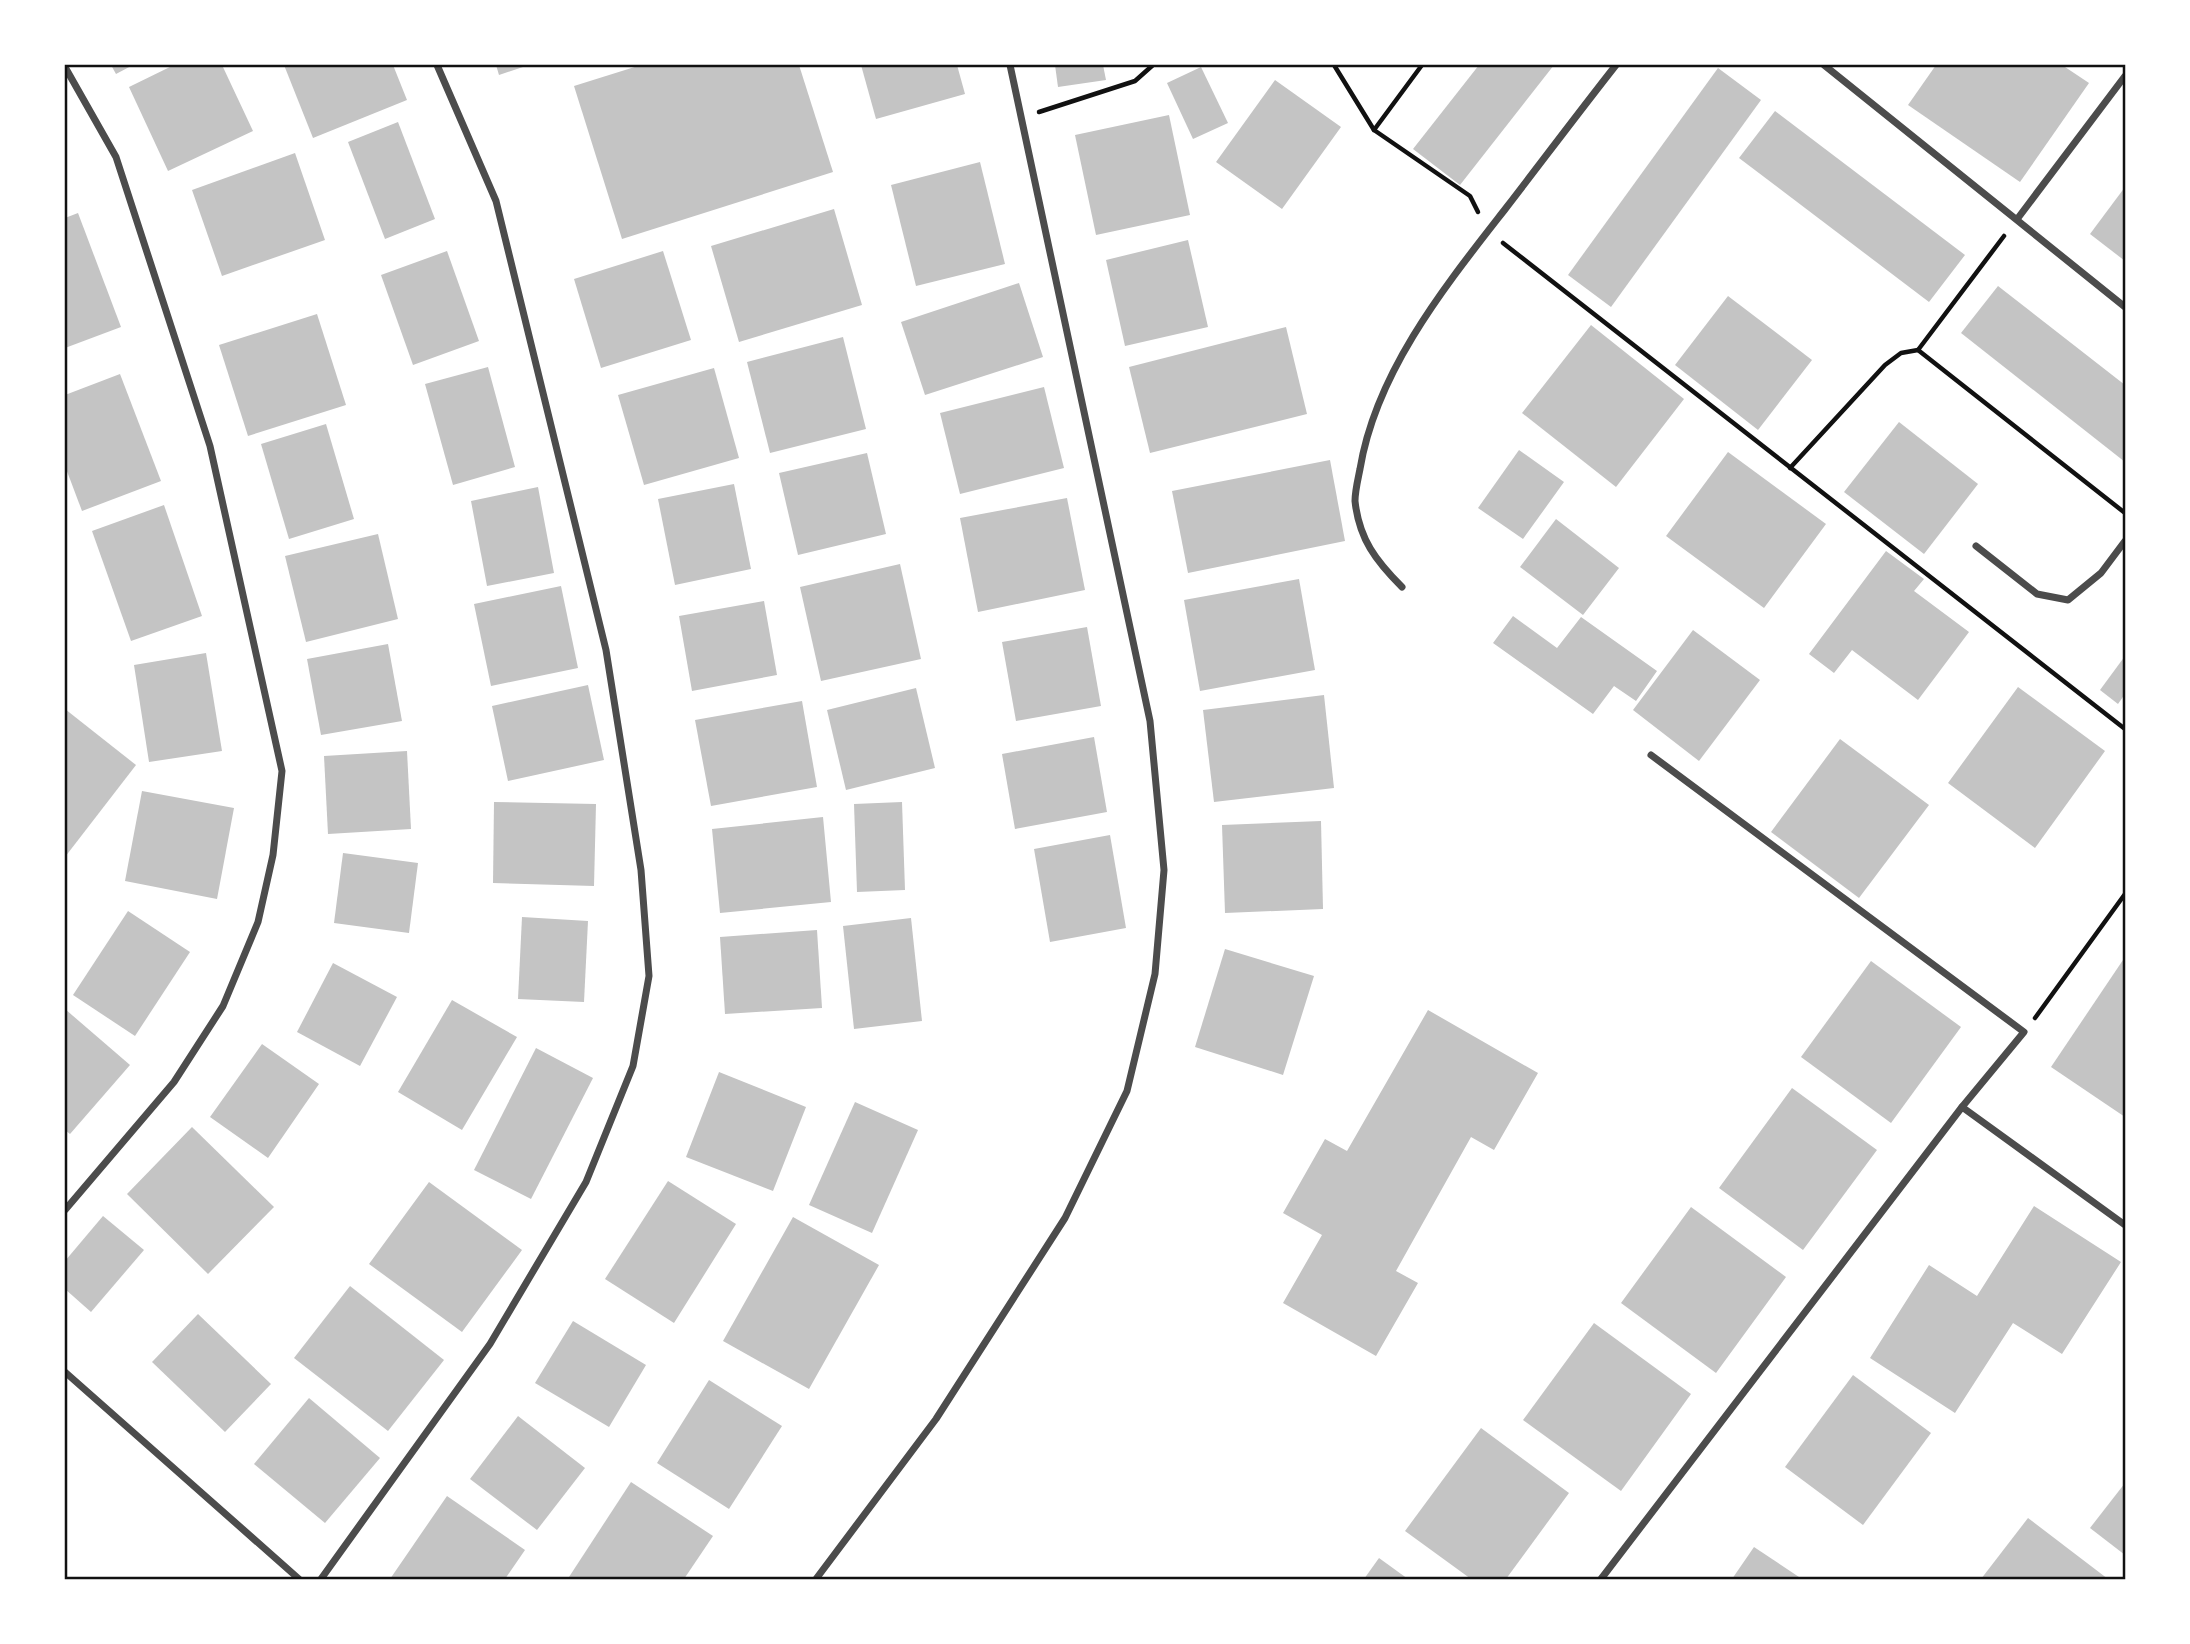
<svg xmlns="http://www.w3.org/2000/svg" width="2190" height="1644" viewBox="0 0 2190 1644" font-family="'PT Sans Narrow',sans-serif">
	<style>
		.building { fill: #c4c4c4 }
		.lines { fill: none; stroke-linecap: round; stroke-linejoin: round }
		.path { stroke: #111; stroke-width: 4.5 }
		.minor { stroke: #4c4c4c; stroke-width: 7 }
		.neatline { fill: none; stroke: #111; stroke-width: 2.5 }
	</style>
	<rect width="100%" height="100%" fill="#fff"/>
	<!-- building -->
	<g class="building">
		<polygon points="111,65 133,65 116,74"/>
		<polygon points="174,65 222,65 253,131 168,171 129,87"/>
		<polygon points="284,65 393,65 407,100 313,138"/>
		<polygon points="496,65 529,65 499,75"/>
		<polygon points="641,65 799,65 833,172 622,239 574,86"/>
		<polygon points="861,65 957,65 965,94 876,119"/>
		<polygon points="1055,65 1103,65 1106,80 1058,87"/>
		<polygon points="1479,65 1554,65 1460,185 1413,149"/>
		<polygon points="1936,65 2062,65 2089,83 2020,182 1908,105"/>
		<polygon points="1201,67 1228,123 1193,139 1167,83"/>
		<polygon points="1718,68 1761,100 1611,307 1568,275"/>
		<polygon points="1275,80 1341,127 1282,209 1216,162"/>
		<polygon points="1775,111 1965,255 1929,302 1739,158"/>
		<polygon points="1169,115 1190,215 1096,235 1075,135"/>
		<polygon points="398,122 435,219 385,239 348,142"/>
		<polygon points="295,153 325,240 222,276 192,190"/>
		<polygon points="980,162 1005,264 916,286 891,185"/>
		<polygon points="2125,187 2125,261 2090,234"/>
		<polygon points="834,209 862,305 739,342 711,246"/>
		<polygon points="78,213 121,327 65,348 65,218"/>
		<polygon points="1188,240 1208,327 1125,346 1106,260"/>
		<polygon points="447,251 479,341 413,365 381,275"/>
		<polygon points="663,251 691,340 601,368 574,279"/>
		<polygon points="1019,283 1043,357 925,395 901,322"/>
		<polygon points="1998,286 2125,385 2125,462 1961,333"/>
		<polygon points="1728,296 1812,360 1758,430 1675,365"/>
		<polygon points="317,314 346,405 248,436 219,345"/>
		<polygon points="1591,325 1684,399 1616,487 1522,413"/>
		<polygon points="1286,327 1307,414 1150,453 1129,367"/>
		<polygon points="843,337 866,429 770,453 747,362"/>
		<polygon points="488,367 515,467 453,485 425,384"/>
		<polygon points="714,368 739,458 644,485 618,395"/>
		<polygon points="120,374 161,481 82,511 65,466 65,395"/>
		<polygon points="1044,387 1064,468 960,494 940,413"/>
		<polygon points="1899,422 1978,484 1924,554 1844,492"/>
		<polygon points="326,424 354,519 289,539 261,444"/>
		<polygon points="1519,450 1564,482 1523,539 1478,508"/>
		<polygon points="1728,452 1826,524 1764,608 1666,536"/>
		<polygon points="867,453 886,534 798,555 779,473"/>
		<polygon points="1330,460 1345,541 1188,573 1172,491"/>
		<polygon points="734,484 751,569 675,585 658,499"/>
		<polygon points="538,487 554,573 487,586 471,501"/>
		<polygon points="1067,498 1085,590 978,612 960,518"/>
		<polygon points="164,505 202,616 131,641 92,531"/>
		<polygon points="1556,519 1619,568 1583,615 1520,567"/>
		<polygon points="378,534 398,619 306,642 285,556"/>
		<polygon points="1886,551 1924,579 1914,591 1969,632 1918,700 1852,650 1834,673 1809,654"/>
		<polygon points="900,564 921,659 821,681 800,587"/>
		<polygon points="1299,579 1315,670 1200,691 1184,600"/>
		<polygon points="561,586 578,668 491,686 474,604"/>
		<polygon points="764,601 777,675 692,691 679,616"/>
		<polygon points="1513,616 1557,648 1581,617 1657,671 1636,701 1614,686 1593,714 1493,643"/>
		<polygon points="1087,627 1101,706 1016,721 1002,642"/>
		<polygon points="1693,630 1760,680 1699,761 1633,710"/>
		<polygon points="388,644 402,721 321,735 307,659"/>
		<polygon points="206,653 222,751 149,762 134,665"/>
		<polygon points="2125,656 2125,694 2118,704 2100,690"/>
		<polygon points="588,685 604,760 508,781 492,706"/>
		<polygon points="2018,687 2105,751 2035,848 1948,783"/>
		<polygon points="916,688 935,768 846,790 827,710"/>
		<polygon points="1324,695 1334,788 1214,802 1203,710"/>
		<polygon points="802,701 817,787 711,806 695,720"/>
		<polygon points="65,709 136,765 65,857"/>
		<polygon points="1094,737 1107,812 1015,829 1002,754"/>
		<polygon points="1840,739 1929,805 1859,898 1771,832"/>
		<polygon points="407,751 411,829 328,834 324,756"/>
		<polygon points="142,791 234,808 217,899 125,881"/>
		<polygon points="494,802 596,804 594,886 493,883"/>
		<polygon points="902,802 905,890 857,892 854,804"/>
		<polygon points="823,817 831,902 720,913 712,829"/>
		<polygon points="1321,821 1323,909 1225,913 1222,825"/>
		<polygon points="1110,835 1126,928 1050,942 1034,849"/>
		<polygon points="343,853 418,863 409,933 334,923"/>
		<polygon points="128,911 190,952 135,1036 73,995"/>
		<polygon points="522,917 588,921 584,1002 518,999"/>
		<polygon points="911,918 922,1021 854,1029 843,926"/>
		<polygon points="817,930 822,1008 725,1014 720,937"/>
		<polygon points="1225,949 1314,976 1283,1075 1195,1047"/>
		<polygon points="2125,957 2125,1117 2051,1067"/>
		<polygon points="1871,961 1961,1027 1891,1123 1801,1057"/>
		<polygon points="333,963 397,997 360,1066 297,1032"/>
		<polygon points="452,1000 517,1037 462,1130 398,1092"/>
		<polygon points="65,1009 130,1065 70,1134 65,1130"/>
		<polygon points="1428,1010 1538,1073 1494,1150 1471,1137 1396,1271 1418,1283 1376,1356 1283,1303 1322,1235 1283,1213 1325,1139 1347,1151"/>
		<polygon points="262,1044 319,1084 268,1158 210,1117"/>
		<polygon points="536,1048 593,1078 531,1199 474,1170"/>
		<polygon points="719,1072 806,1107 773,1191 686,1157"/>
		<polygon points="1792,1088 1877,1150 1803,1250 1719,1188"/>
		<polygon points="855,1102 918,1130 872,1233 809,1205"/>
		<polygon points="192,1127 274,1207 208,1274 127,1194"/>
		<polygon points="668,1181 736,1224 674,1323 605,1279"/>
		<polygon points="429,1182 522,1250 462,1332 369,1264"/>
		<polygon points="2034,1206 2121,1262 2062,1354 2013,1323 1955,1413 1870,1358 1929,1265 1977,1296"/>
		<polygon points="1691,1207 1786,1277 1716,1373 1621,1303"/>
		<polygon points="103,1216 144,1250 91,1312 65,1289 65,1261"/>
		<polygon points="793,1217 879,1265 809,1389 723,1341"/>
		<polygon points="350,1286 444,1360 388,1431 294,1358"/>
		<polygon points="198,1314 271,1384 225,1432 152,1362"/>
		<polygon points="573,1321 646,1365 609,1427 535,1383"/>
		<polygon points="1594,1323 1691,1394 1621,1491 1523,1420"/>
		<polygon points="1853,1375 1931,1433 1863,1525 1785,1467"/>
		<polygon points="709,1380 782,1426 729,1509 657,1463"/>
		<polygon points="309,1398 380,1458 325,1523 254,1464"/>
		<polygon points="518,1416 585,1468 537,1530 470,1479"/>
		<polygon points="1481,1428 1569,1493 1506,1579 1471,1579 1405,1531"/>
		<polygon points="631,1482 713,1536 684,1579 572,1579 569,1577"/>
		<polygon points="2125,1483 2125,1555 2090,1528"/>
		<polygon points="447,1496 525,1550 505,1579 390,1579"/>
		<polygon points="2028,1518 2108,1579 1981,1579"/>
		<polygon points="1754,1547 1802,1579 1732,1579"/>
		<polygon points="1379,1558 1408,1579 1364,1579"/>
	</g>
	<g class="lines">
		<!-- path -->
		<g class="path">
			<polyline points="1334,65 1374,130"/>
			<polyline points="1422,65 1374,130 1470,196 1478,212"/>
			<polyline points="1039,112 1135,81 1153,65"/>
			<polyline points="2004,236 1918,350 2125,513"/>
			<polyline points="1503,243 2125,729"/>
			<polyline points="1790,468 1885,365 1901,353 1918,350"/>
			<polyline points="2035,1018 2125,894"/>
		</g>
		<!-- minor -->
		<g class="minor">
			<polyline points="1824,65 2125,307"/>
			<polyline points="65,67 116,157 210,446 282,771 273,855 258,922 223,1006 174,1082 65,1210"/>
			<polyline points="2018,218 2125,76"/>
			<polyline points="1976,546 2037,594 2068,600 2101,573 2125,541"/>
			<path d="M 1402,587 C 1376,561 1359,539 1355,501 C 1355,491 1358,479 1360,469 C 1376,371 1446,285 1506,208 C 1543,160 1579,112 1616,65"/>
			<polyline points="1651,755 2024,1032 1962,1107"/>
			<polyline points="65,1372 299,1579"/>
			<polyline points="321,1579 490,1344 586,1182 633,1066 649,976 641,870 606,650 496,201 437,65"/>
			<polyline points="816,1579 936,1419 1065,1218 1127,1091 1155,974 1164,870 1150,721 1010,65"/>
			<polyline points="1601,1579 1962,1107 2125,1225"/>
		</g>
	</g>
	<!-- border -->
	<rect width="2190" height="1644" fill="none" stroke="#ffffff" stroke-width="133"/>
	<rect x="66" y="66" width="2058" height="1512" class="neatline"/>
</svg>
